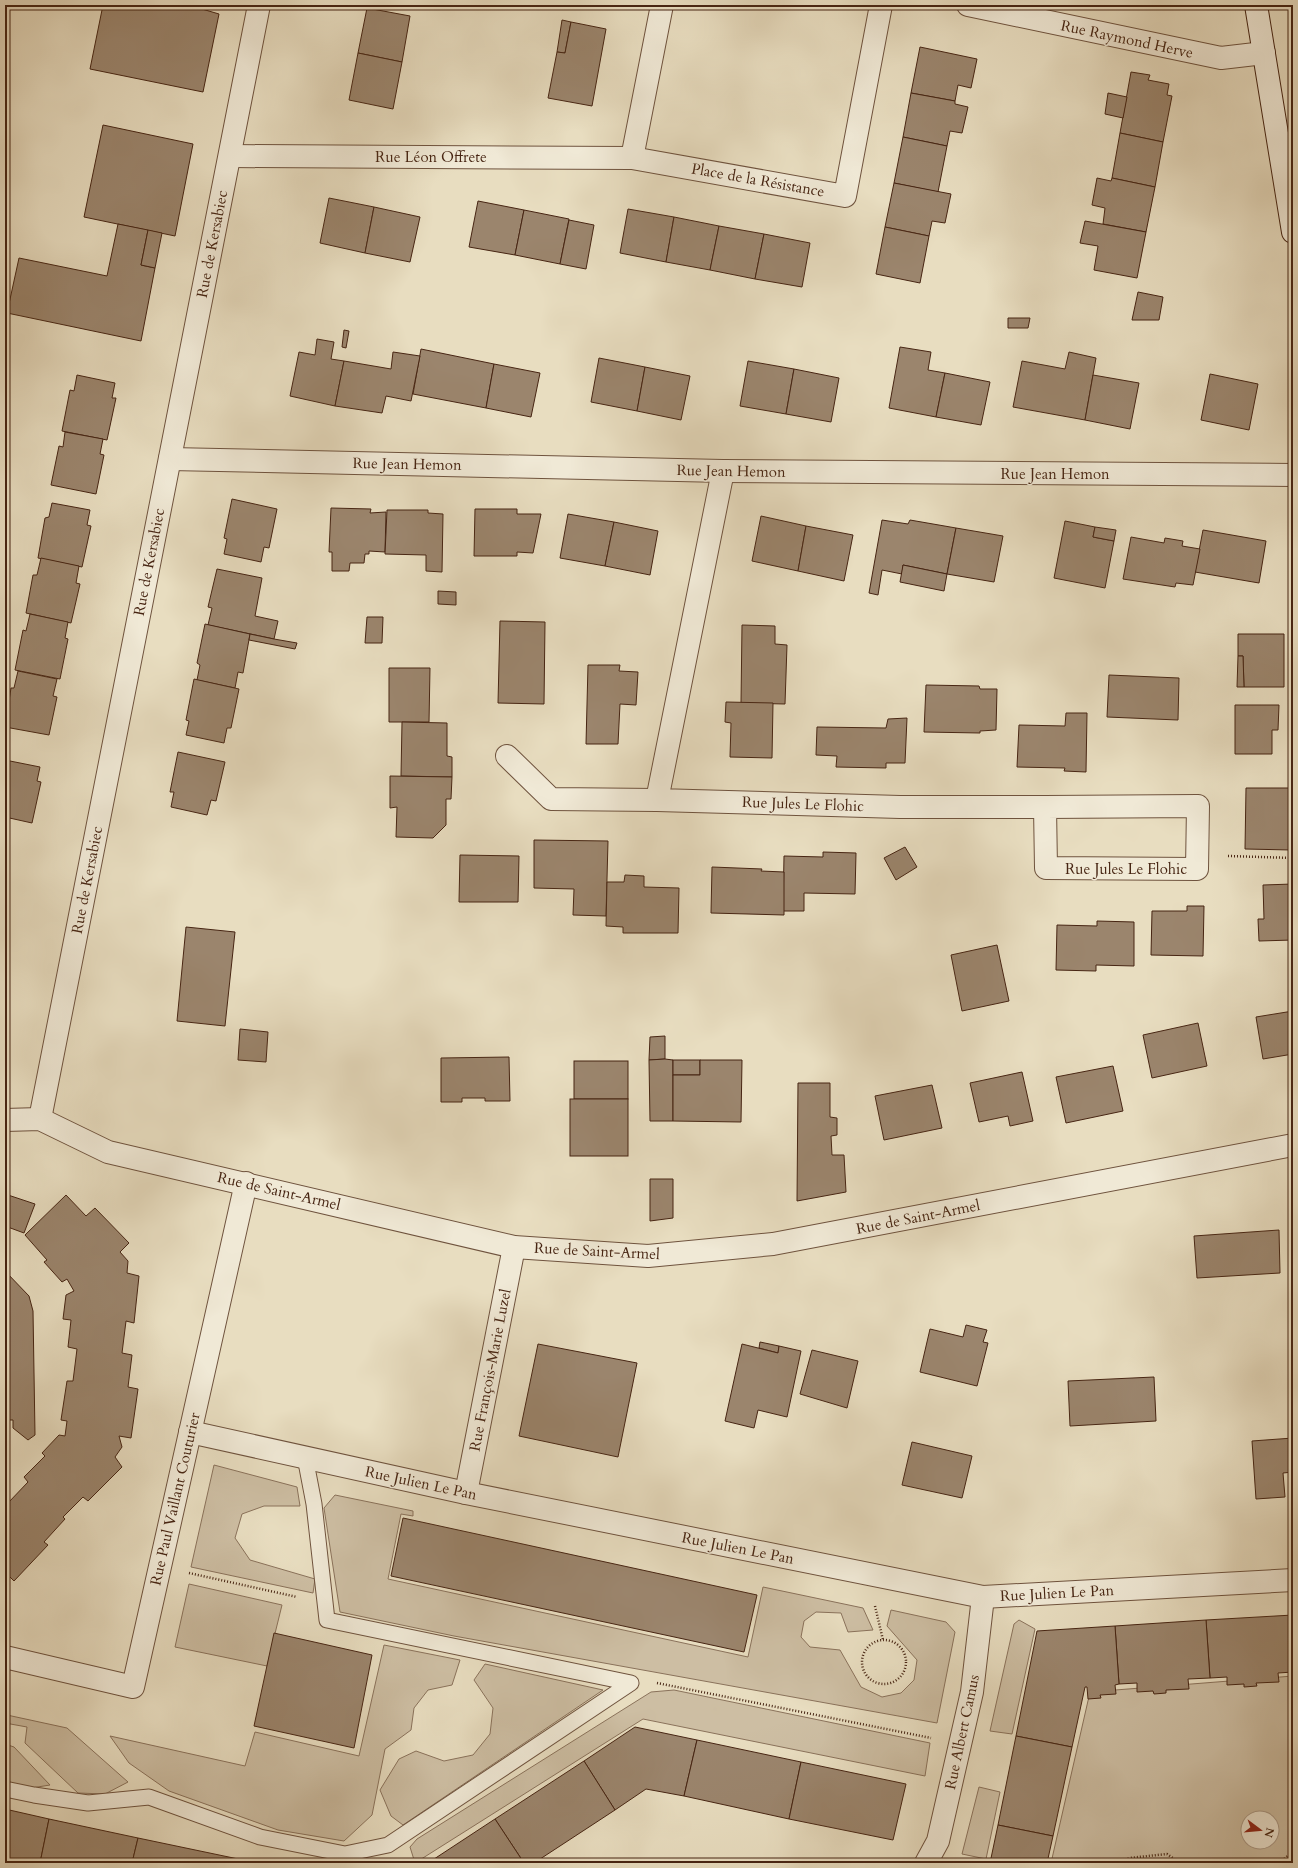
<svg xmlns="http://www.w3.org/2000/svg" width="1298" height="1868" viewBox="0 0 1298 1868" font-family="Cardo,serif">
	<style>
		.green { fill: #cdbea3; stroke: #8a725b; fill-rule: evenodd }
		.building { fill: #9b856d; stroke: #472513 }
		.lines { fill: none; stroke-linecap: round; stroke-linejoin: round }
		.lane-casing { stroke: #6f533e; stroke-width: 17 }
		.street-casing { stroke: #6f533e; stroke-width: 24 }
		.secondary-casing { stroke: #472513; stroke-width: 24 }
		.path { stroke: #472513; stroke-width: 2.5; stroke-dasharray: 1 2; stroke-linecap: butt }
		.lane { stroke: #f0e9d6; stroke-width: 15 }
		.street { stroke: #f0e9d6; stroke-width: 22 }
		.secondary { stroke: #f0e9d6; stroke-width: 22 }
		.labels { text-anchor: middle; dominant-baseline: central; stroke-width: 3; stroke-linejoin: round; paint-order: stroke }
		.street-label { font-size: 15px; fill: #472513; stroke: #f0e9d6 }
	</style>
	<rect width="100%" height="100%" fill="#e8ddc0"/>
	<filter id="stains"><feTurbulence type="fractalNoise" baseFrequency=".005" numOctaves="4"/><feColorMatrix values="0 0 0 0 .2 0 0 0 0 .09 0 0 0 0 .02 0 0 0 .5 -.17"/></filter>
	<radialGradient id="worn" r=".72"><stop offset=".6" stop-color="#630" stop-opacity="0"/><stop offset="1" stop-color="#630" stop-opacity=".3"/></radialGradient>
	<!-- green -->
	<g class="green">
		<polygon points="214,1465 297,1487 300,1506 264,1506 242,1514 235,1538 250,1560 315,1579 313,1593 191,1567"/>
		<polygon points="335,1495 413,1511 413,1516 401,1514 388,1579 748,1657 763,1587 863,1608 873,1630 848,1632 841,1613 816,1612 804,1621 801,1637 810,1647 840,1650 861,1687 882,1697 901,1693 914,1680 917,1660 887,1626 891,1610 946,1622 955,1632 937,1723 454,1636 340,1612 324,1508"/>
		<polygon points="189,1584 282,1605 267,1666 175,1647"/>
		<polygon points="1019,1620 1035,1629 1012,1734 990,1731 1014,1624"/>
		<polygon points="384,1645 460,1660 452,1685 428,1690 414,1708 411,1730 385,1749 372,1815 344,1841 278,1830 169,1791 129,1763 110,1736 245,1766 255,1732 359,1756"/>
		<polygon points="485,1664 603,1690 403,1825 391,1816 380,1790 399,1759 416,1751 444,1761 473,1755 490,1734 493,1708 474,1680"/>
		<path d="M 1293,1676 L 1293,1863 L 1051,1863 L 1090,1692 ZM 1248,1818 L 1272,1818 L 1272,1842 L 1248,1842 Z"/>
		<polygon points="674,1690 930,1743 925,1776 643,1719 415,1863 410,1847 417,1839 651,1692"/>
		<polygon points="7,1715 67,1728 128,1782 105,1794 78,1793 25,1743 27,1727 5,1723"/>
		<polygon points="5,1744 14,1747 50,1785 25,1789 5,1781"/>
		<polygon points="979,1787 1000,1792 986,1859 962,1854"/>
	</g>
	<!-- building -->
	<g class="building">
		<polygon points="103,5 203,5 202,9 219,14 203,92 90,69"/>
		<polygon points="367,8 410,16 402,62 358,53"/>
		<polygon points="562,20 571,22 565,53 557,52"/>
		<polygon points="571,22 606,29 592,106 548,98 557,52 565,53"/>
		<polygon points="920,47 977,59 971,88 958,85 955,101 911,93"/>
		<polygon points="358,53 402,62 393,109 349,100"/>
		<polygon points="1131,72 1150,75 1148,80 1169,84 1167,95 1172,96 1163,142 1120,133"/>
		<polygon points="911,93 955,101 955,104 968,107 962,133 950,131 947,146 903,137"/>
		<polygon points="1108,93 1127,97 1123,118 1105,114"/>
		<polygon points="103,125 193,144 175,236 84,217"/>
		<polygon points="1120,133 1163,142 1155,187 1112,178"/>
		<polygon points="903,137 947,146 938,192 894,183"/>
		<polygon points="1097,178 1111,181 1112,178 1155,187 1146,232 1103,224 1105,208 1092,205"/>
		<polygon points="894,183 951,194 945,223 932,221 929,236 885,227"/>
		<polygon points="329,198 374,207 365,253 320,243"/>
		<polygon points="478,201 524,210 515,255 469,247"/>
		<polygon points="374,207 420,217 410,262 365,253"/>
		<polygon points="628,209 674,217 666,262 620,253"/>
		<polygon points="524,210 569,219 560,264 515,255"/>
		<polygon points="674,217 719,226 710,270 666,262"/>
		<polygon points="569,220 594,225 586,269 560,264"/>
		<polygon points="1085,221 1146,232 1137,278 1094,270 1098,246 1080,243"/>
		<polygon points="118,224 148,230 141,265 155,268 141,341 7,313 19,258 107,276"/>
		<polygon points="719,226 764,234 755,279 710,270"/>
		<polygon points="885,227 929,236 920,283 876,274"/>
		<polygon points="148,230 162,233 155,268 141,265"/>
		<polygon points="764,234 810,243 802,287 755,279"/>
		<polygon points="1138,292 1163,297 1159,320 1132,320"/>
		<polygon points="1008,318 1030,318 1028,328 1008,328"/>
		<polygon points="344,330 349,331 346,348 342,347"/>
		<polygon points="317,339 334,342 331,359 344,361 335,406 290,396 299,352 315,355"/>
		<polygon points="900,347 931,352 928,370 945,373 936,417 889,408"/>
		<polygon points="421,349 494,364 486,408 413,394"/>
		<polygon points="393,352 420,356 411,401 386,396 382,413 335,406 344,361 391,369"/>
		<polygon points="1069,352 1096,358 1085,420 1013,407 1022,361 1065,369"/>
		<polygon points="599,358 645,367 637,411 591,402"/>
		<polygon points="748,361 794,369 786,414 740,406"/>
		<polygon points="494,364 540,373 531,417 486,408"/>
		<polygon points="645,367 690,376 681,420 637,411"/>
		<polygon points="794,369 839,378 831,422 786,414"/>
		<polygon points="945,373 990,382 981,425 936,417"/>
		<polygon points="1210,374 1258,384 1249,430 1201,420"/>
		<polygon points="77,375 115,383 112,398 116,398 107,440 62,431 70,390 74,391"/>
		<polygon points="1093,375 1139,383 1130,429 1085,420"/>
		<polygon points="65,432 103,439 100,454 104,455 96,494 51,485 59,446 63,447"/>
		<polygon points="232,499 277,509 269,548 264,547 261,562 224,554 227,539 224,538"/>
		<polygon points="52,503 90,510 87,525 91,526 82,567 38,558 45,518 49,517"/>
		<polygon points="331,508 371,509 370,513 386,512 385,552 369,551 369,554 365,554 364,563 350,563 349,571 332,571 332,552 329,552"/>
		<polygon points="475,509 517,509 517,514 541,514 533,553 517,552 517,556 474,556"/>
		<polygon points="387,510 428,510 428,513 443,514 442,572 426,571 426,555 385,554"/>
		<polygon points="568,514 614,522 605,566 560,558"/>
		<polygon points="761,516 806,526 798,571 752,561"/>
		<polygon points="882,520 908,524 910,520 956,528 947,574 903,565 902,574 882,570 878,595 869,593"/>
		<polygon points="1065,521 1095,527 1093,537 1114,541 1105,588 1054,578"/>
		<polygon points="614,522 658,531 650,575 605,566"/>
		<polygon points="806,526 853,535 844,581 798,571"/>
		<polygon points="1095,527 1116,530 1114,541 1093,537"/>
		<polygon points="956,528 1003,536 994,582 947,574"/>
		<polygon points="1203,530 1266,541 1259,583 1195,572"/>
		<polygon points="1131,537 1164,543 1165,538 1183,541 1182,546 1200,549 1193,585 1176,583 1175,587 1123,579"/>
		<polygon points="41,558 79,566 76,583 80,584 71,623 26,613 33,575 37,575"/>
		<polygon points="903,565 947,574 944,591 900,582"/>
		<polygon points="217,569 262,578 255,616 278,621 274,639 208,625 212,608 208,607"/>
		<polygon points="438,591 456,592 456,605 438,604"/>
		<polygon points="30,614 68,622 65,638 68,639 60,679 15,670 23,630 26,631"/>
		<polygon points="367,617 383,617 382,643 365,643"/>
		<polygon points="500,621 545,622 544,704 498,703"/>
		<polygon points="205,624 250,634 243,673 238,672 235,688 197,680 200,665 197,663"/>
		<polygon points="742,625 775,626 775,644 787,645 785,704 741,703"/>
		<polygon points="250,634 274,639 297,643 295,649 249,640"/>
		<polygon points="1238,634 1284,634 1284,687 1244,687 1243,656 1238,656"/>
		<polygon points="1238,656 1243,656 1244,687 1237,687"/>
		<polygon points="588,665 620,665 619,671 638,672 636,705 620,704 618,744 586,744"/>
		<polygon points="389,668 430,668 429,722 389,722"/>
		<polygon points="18,671 57,679 53,696 57,697 49,735 5,727 11,688 14,688"/>
		<polygon points="1109,675 1179,678 1178,720 1107,717"/>
		<polygon points="194,679 239,689 231,728 227,728 224,743 186,735 189,721 186,720"/>
		<polygon points="926,685 979,686 980,689 997,689 996,730 980,731 980,733 924,732"/>
		<polygon points="726,702 773,703 772,758 730,757 731,723 725,722"/>
		<polygon points="1235,705 1279,705 1278,730 1272,730 1272,754 1235,754"/>
		<polygon points="1066,713 1087,713 1086,772 1064,771 1065,768 1017,767 1019,725 1065,726"/>
		<polygon points="907,718 905,763 886,763 886,768 836,767 837,756 816,755 817,727 886,728 888,719"/>
		<polygon points="402,722 447,723 447,756 452,757 452,777 401,776"/>
		<polygon points="178,752 225,762 216,801 211,800 207,815 171,807 174,792 170,792"/>
		<polygon points="5,760 40,767 37,781 41,782 32,823 5,817"/>
		<polygon points="390,776 452,777 451,799 446,799 446,825 433,838 396,837 397,807 390,808"/>
		<polygon points="1246,788 1292,788 1291,850 1245,849"/>
		<polygon points="534,840 608,841 606,916 573,915 574,889 534,888"/>
		<polygon points="905,847 917,867 896,880 884,858"/>
		<polygon points="823,852 856,853 855,894 804,893 804,911 783,911 784,856 823,857"/>
		<polygon points="460,855 519,856 518,902 459,902"/>
		<polygon points="712,867 762,869 761,871 784,872 784,915 711,913"/>
		<polygon points="625,875 644,876 644,887 679,888 678,933 623,933 623,927 606,926 607,882 624,882"/>
		<polygon points="1293,884 1293,940 1259,941 1258,919 1264,919 1263,885"/>
		<polygon points="1187,906 1204,906 1203,956 1151,955 1152,911 1187,911"/>
		<polygon points="1097,921 1134,922 1134,966 1096,965 1096,971 1056,970 1057,925 1097,926"/>
		<polygon points="186,927 235,932 225,1026 177,1021"/>
		<polygon points="997,945 1009,1001 962,1011 951,955"/>
		<polygon points="1293,1011 1293,1054 1263,1059 1256,1017"/>
		<polygon points="1198,1023 1207,1066 1152,1078 1143,1035"/>
		<polygon points="240,1029 268,1032 266,1062 238,1060"/>
		<polygon points="665,1036 665,1059 649,1060 650,1037"/>
		<polygon points="509,1057 510,1101 485,1101 485,1098 462,1098 462,1102 441,1102 441,1058"/>
		<polygon points="665,1059 673,1060 673,1121 650,1121 649,1060"/>
		<rect x="673" y="1060" width="27" height="15"/>
		<polygon points="700,1060 742,1060 741,1122 673,1121 673,1075 700,1075"/>
		<rect x="574" y="1061" width="54" height="38"/>
		<polygon points="1113,1066 1123,1111 1066,1123 1056,1077"/>
		<polygon points="1022,1072 1033,1121 1010,1126 1008,1116 979,1122 970,1083"/>
		<polygon points="798,1083 830,1083 830,1117 837,1118 837,1135 831,1136 832,1155 844,1155 846,1192 797,1201"/>
		<polygon points="932,1085 942,1128 884,1140 875,1096"/>
		<rect x="570" y="1099" width="58" height="57"/>
		<polygon points="650,1179 673,1179 673,1218 650,1221"/>
		<polygon points="5,1194 35,1204 24,1233 5,1226"/>
		<polygon points="66,1195 86,1216 95,1208 129,1243 120,1252 128,1261 127,1273 139,1276 134,1323 126,1321 122,1353 132,1355 128,1387 138,1389 131,1438 119,1436 122,1447 115,1457 122,1467 88,1501 83,1497 63,1517 65,1519 44,1542 48,1545 14,1581 5,1572 5,1500 8,1503 28,1482 24,1477 45,1456 42,1453 59,1435 65,1436 67,1421 61,1420 67,1381 73,1381 77,1349 68,1347 71,1320 63,1319 66,1295 74,1291 67,1279 62,1282 44,1262 47,1260 25,1235"/>
		<polygon points="1279,1230 1280,1273 1197,1278 1194,1236"/>
		<polygon points="5,1271 29,1296 33,1311 35,1435 28,1440 13,1428 13,1420 6,1420"/>
		<polygon points="966,1325 987,1330 983,1342 988,1343 977,1386 920,1372 930,1329 963,1337"/>
		<polygon points="760,1342 779,1346 778,1353 759,1348"/>
		<polygon points="538,1344 637,1363 618,1457 519,1436"/>
		<polygon points="742,1344 778,1353 779,1346 801,1351 787,1417 758,1410 754,1428 725,1421"/>
		<polygon points="812,1350 858,1361 847,1408 800,1394"/>
		<polygon points="1154,1377 1156,1421 1070,1426 1068,1381"/>
		<polygon points="1293,1438 1293,1472 1283,1473 1285,1497 1256,1499 1252,1441"/>
		<polygon points="912,1442 972,1456 962,1498 902,1485"/>
		<polygon points="403,1518 757,1595 744,1652 391,1576"/>
		<polygon points="1293,1615 1293,1672 1278,1673 1279,1682 1256,1683 1257,1686 1244,1687 1244,1684 1227,1685 1227,1677 1210,1678 1206,1620"/>
		<polygon points="1206,1620 1210,1678 1188,1679 1189,1689 1166,1690 1166,1693 1154,1694 1153,1691 1137,1692 1137,1683 1119,1684 1115,1626"/>
		<polygon points="1115,1626 1119,1684 1115,1685 1116,1694 1100,1695 1101,1698 1088,1699 1087,1687 1085,1687 1072,1747 1016,1736 1037,1631"/>
		<polygon points="274,1633 372,1655 354,1748 254,1726"/>
		<polygon points="635,1727 697,1740 684,1796 646,1789 615,1810 584,1761"/>
		<polygon points="1016,1736 1072,1747 1053,1836 998,1825"/>
		<polygon points="697,1740 801,1762 789,1819 684,1796"/>
		<polygon points="584,1761 615,1810 534,1863 524,1863 495,1819"/>
		<polygon points="801,1762 906,1784 893,1840 789,1819"/>
		<polygon points="5,1809 49,1819 40,1863 5,1863"/>
		<polygon points="49,1819 138,1838 132,1863 40,1863"/>
		<polygon points="495,1819 524,1863 428,1863"/>
		<polygon points="998,1825 1053,1836 1047,1863 990,1863"/>
		<polygon points="138,1838 243,1860 243,1863 132,1863"/>
	</g>
	<g class="lines">
		<!-- lane casing -->
		<g class="lane-casing">
			<polyline id="lane" points="5,1789 34,1795 88,1803 149,1797 260,1837 345,1854 388,1845 631,1683 327,1620 314,1504 305,1457"/>
		</g>
		<!-- street casing -->
		<g class="street-casing">
			<g id="street">
				<polyline points="662,5 632,158 845,196 881,5"/>
				<polyline points="968,5 1221,58 1264,53"/>
				<polyline points="230,156 632,158"/>
				<polyline points="170,459 723,471 1293,475"/>
				<polyline points="723,471 657,800 900,807 1045,807 1046,868 1197,869 1198,806 1045,807"/>
				<polyline points="507,756 551,799 657,800"/>
				<polyline points="40,1119 259,5"/>
				<polyline points="5,1120 40,1119 108,1152 514,1247 648,1256 773,1244 1293,1145"/>
				<polyline points="190,1432 466,1493 983,1597 1293,1580"/>
				<polyline points="466,1493 514,1247"/>
				<polyline points="5,1657 133,1687 246,1183"/>
				<polyline points="926,1863 938,1841 972,1692 983,1597"/>
			</g>
		</g>
		<!-- secondary casing -->
		<g class="secondary-casing">
			<polyline id="secondary" points="1256,5 1293,232"/>
		</g>
		<!-- path -->
		<g class="path">
			<polyline points="1228,856 1293,858"/>
			<polyline points="189,1573 297,1597"/>
			<polyline points="875,1606 883,1640"/>
			<circle cx="884" cy="1662" r="22"/>
			<polyline points="657,1683 931,1738"/>
			<polyline points="1124,1863 1129,1858 1167,1854 1180,1863"/>
			<polyline points="1280,1863 1293,1851"/>
		</g>
		<!-- lane -->
		<use href="#lane" class="lane"/>
		<!-- street -->
		<use href="#street" class="street"/>
		<!-- secondary -->
		<use href="#secondary" class="secondary"/>
	</g>
	<g class="labels">
		<!-- street labels -->
		<g class="street-label">
			<text transform="translate(1127 39) rotate(12)">Rue Raymond Herve</text>
			<text x="431" y="157">Rue Léon Offrete</text>
			<text transform="translate(758 180) rotate(10)">Place de la Résistance</text>
			<text transform="translate(212 244) rotate(-79)">Rue de Kersabiec</text>
			<text transform="translate(407 464) rotate(1)">Rue Jean Hemon</text>
			<text transform="translate(731 471) rotate(1)">Rue Jean Hemon</text>
			<text x="1055" y="474">Rue Jean Hemon</text>
			<text transform="translate(149 562) rotate(-79)">Rue de Kersabiec</text>
			<text transform="translate(803 804) rotate(2)">Rue Jules Le Flohic</text>
			<text x="1126" y="869">Rue Jules Le Flohic</text>
			<text transform="translate(87 880) rotate(-79)">Rue de Kersabiec</text>
			<text transform="translate(279 1191) rotate(13)">Rue de Saint-Armel</text>
			<text transform="translate(918 1217) rotate(-11)">Rue de Saint-Armel</text>
			<text transform="translate(597 1251) rotate(3)">Rue de Saint-Armel</text>
			<text transform="translate(490 1370) rotate(-79)">Rue François-Marie Luzel</text>
			<text transform="translate(421 1483) rotate(12)">Rue Julien Le Pan</text>
			<text transform="translate(175 1499) rotate(-77)">Rue Paul Vaillant Couturier</text>
			<text transform="translate(738 1548) rotate(11)">Rue Julien Le Pan</text>
			<text transform="translate(1057 1593) rotate(-3)">Rue Julien Le Pan</text>
			<text transform="translate(962 1732) rotate(-78)">Rue Albert Camus</text>
		</g>
	</g>
	<!-- margin -->
	<rect width="1298" height="1868" fill="none" stroke="#e8ddc0" stroke-width="20"/>
	<rect x="6" y="6" width="1286" height="1856" fill="none" stroke="#472513" stroke-width="2"/>
	<rect x="10" y="10" width="1278" height="1848" fill="none" stroke="#472513"/>
	<!-- north arrow -->
	<g transform="translate(1260 1830) rotate(106)"><circle r="19" fill="#f0e9d6" stroke="#ac9b88"/>
	<path d="M0-3L7 15L0 10L-7 15Z" fill="#8f2418"/>
	<text y="-6" font-size="11" font-weight="bold" text-anchor="middle" fill="#472513">N</text>
	</g>
	<rect width="100%" height="100%" filter="url(#stains)"/>
	<rect width="100%" height="100%" fill="url(#worn)"/>
</svg>
